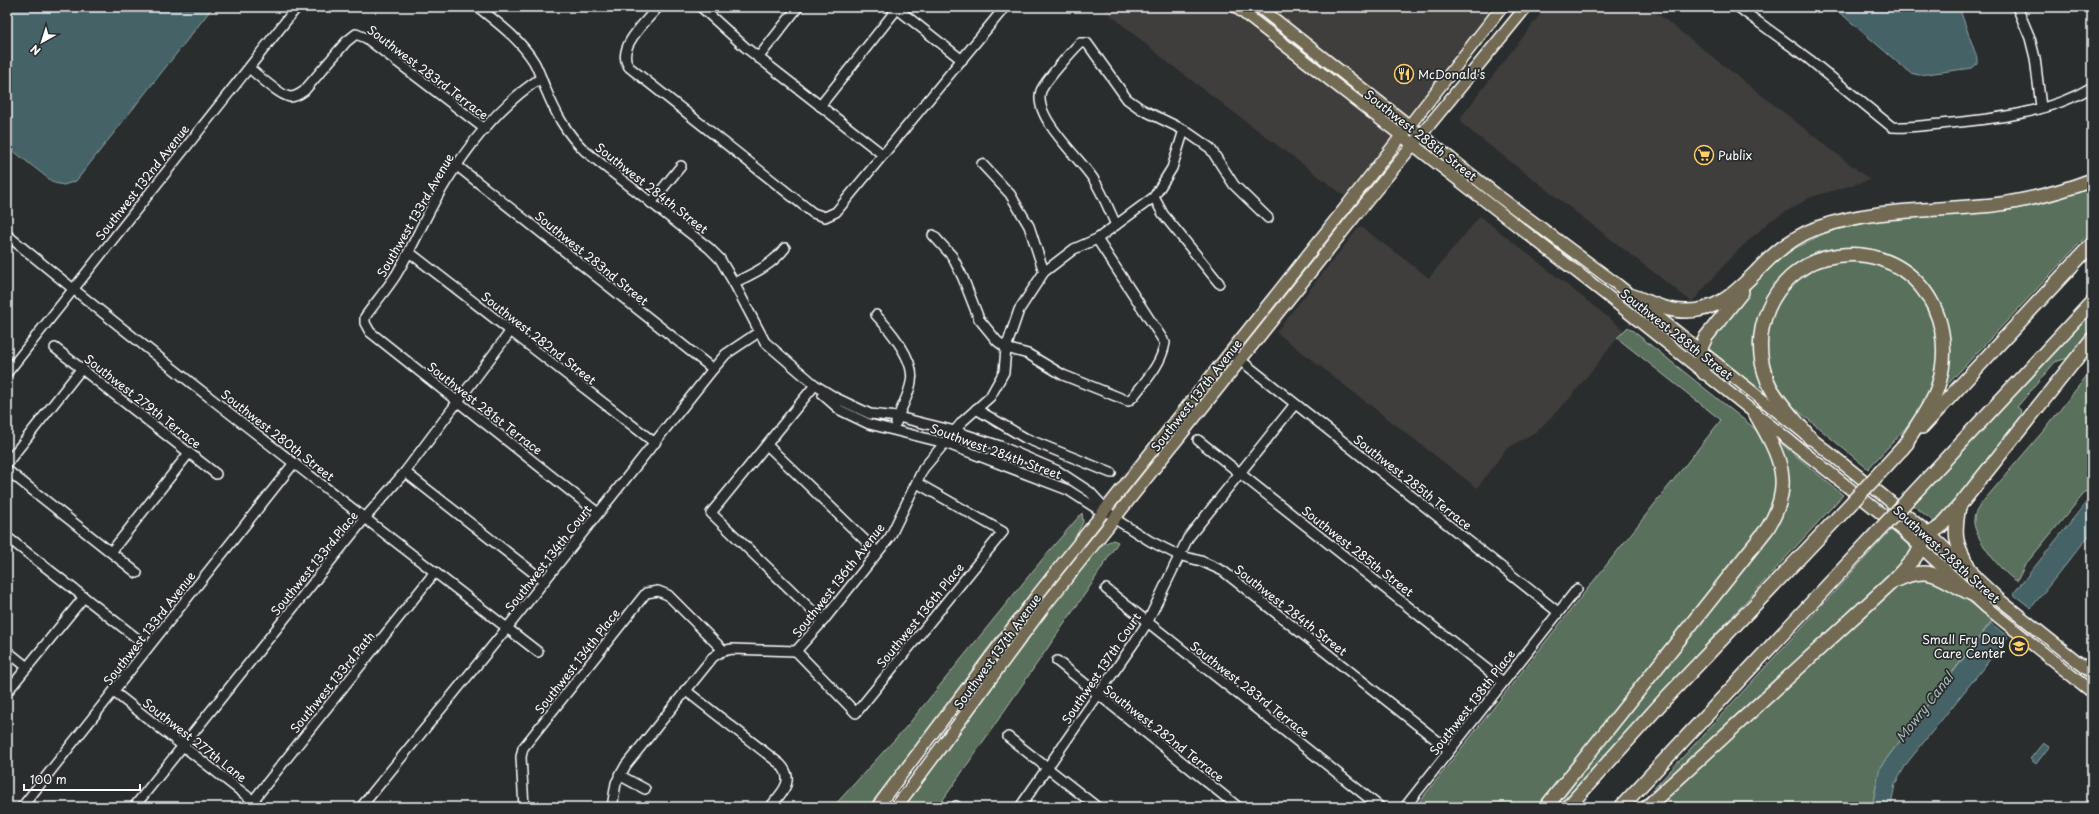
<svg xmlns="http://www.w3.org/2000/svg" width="2099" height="814" viewBox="0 0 2099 814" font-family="'Playpen Sans',sans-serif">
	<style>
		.built { fill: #403c3c }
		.green { fill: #586f5c; stroke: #acb7ae }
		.water { fill: #456366; stroke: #8fa1a3 }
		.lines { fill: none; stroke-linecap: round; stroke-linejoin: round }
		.minor-casing { stroke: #fff; stroke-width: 12 }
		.major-casing { stroke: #fff; stroke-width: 14 }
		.highway-casing { stroke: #fff; stroke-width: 16 }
		.minor { stroke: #2a2d2e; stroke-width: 9 }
		.major { stroke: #736b52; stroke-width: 11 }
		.highway { stroke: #736b52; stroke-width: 13 }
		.highway-bridge-casing { stroke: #fff; stroke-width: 16; stroke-linecap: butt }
		.highway-bridge { stroke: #736b52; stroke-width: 13 }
		.labels { text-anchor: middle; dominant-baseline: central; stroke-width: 3.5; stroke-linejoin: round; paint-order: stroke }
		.street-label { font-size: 12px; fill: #fff; stroke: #2a2d2e }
		.poi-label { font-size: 12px; fill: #fff; stroke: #2a2d2e; text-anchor: start }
		.water-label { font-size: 13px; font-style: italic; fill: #abb9ba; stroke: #2a2d2e }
	</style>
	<rect width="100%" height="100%" fill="#2a2d2e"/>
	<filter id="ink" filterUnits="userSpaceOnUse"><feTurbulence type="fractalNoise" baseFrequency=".025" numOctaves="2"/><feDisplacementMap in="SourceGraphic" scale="8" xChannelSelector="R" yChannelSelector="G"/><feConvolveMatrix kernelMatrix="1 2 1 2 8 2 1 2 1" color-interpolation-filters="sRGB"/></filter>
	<g filter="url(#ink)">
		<!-- built -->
		<g class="built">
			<polygon points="1101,7 1494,7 1346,197 1170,64"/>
			<polygon points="1546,7 1649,7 1870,180 1811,197 1770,221 1733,255 1692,302 1462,124 1461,117"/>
			<polygon points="1480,216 1624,330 1569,399 1537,431 1506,449 1477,488 1276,332 1360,226 1429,278"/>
		</g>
		<!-- green -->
		<g class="green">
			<path d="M 2092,186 L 2092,230 L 1945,387 C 1964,321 1925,244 1850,248 C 1836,249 1817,252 1806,260 C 1801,264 1797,272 1793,277 C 1782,289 1772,302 1762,314 L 1771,399 L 1706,349 L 1706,346 L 1748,291 L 1768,269 L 1792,250 L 1827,232 L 1874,221 L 1997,210 Z"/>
			<path d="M 1849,259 C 1866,262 1883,265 1898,274 C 1939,302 1948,360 1924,401 C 1910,427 1887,447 1868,469 L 1778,394 L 1764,354 L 1770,314 L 1791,282 L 1818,265 Z"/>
			<polygon points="2092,313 2092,332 2076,352 2071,357 2055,362 2017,407 2022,411 2020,417 2022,419 1938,525 1913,505"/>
			<path d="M 1628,327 L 1753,427 C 1769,445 1779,465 1778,489 C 1778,500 1771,512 1768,522 L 1540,807 L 1415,807 L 1721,420 L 1617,338 Z"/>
			<path d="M 2092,369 L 2092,484 L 2025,565 L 2017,581 C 2003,575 1971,534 1974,519 C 1974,514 1978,509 1980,505 L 2045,429 Z"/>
			<polygon points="1778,441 1843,495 1558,807 1550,807 1778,520"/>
			<polygon points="1082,513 1083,522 1074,540 988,648 924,738 869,807 833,807 907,726 1049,551"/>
			<polygon points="1891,530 1915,551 1643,807 1637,807"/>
			<polygon points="1113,540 1118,542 1089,588 938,807 902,807 945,752 1015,652 1099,546"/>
			<polygon points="1921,575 1946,585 1993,619 1880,767 1872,807 1654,807 1891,591"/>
		</g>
		<!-- water -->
		<g class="water">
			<polygon points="7,7 213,7 76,181 64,185 54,183 7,146"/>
			<polygon points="1831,7 1959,7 1977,58 1977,64 1972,68 1919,75 1910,73 1844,16"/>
			<polygon points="2092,495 2092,532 2031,608 2013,594"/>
			<polygon points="1991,623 2008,637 1907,763 1895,784 1891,807 1872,807 1880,767"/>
			<polygon points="2043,743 2049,747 2036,764 2030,759"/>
		</g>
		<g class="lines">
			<!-- minor casing -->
			<g class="minor-casing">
				<g id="minor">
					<path d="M 478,7 C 499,24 520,39 534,62 C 539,71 542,81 546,90 C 556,114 566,133 585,151 L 709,248 L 720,259 L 734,283 L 765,342 L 815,385 L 836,398 L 870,414 L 898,417 L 955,431 L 1000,446 L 1058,471 L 1090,492 L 1115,519 L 1150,541 L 1178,555 L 1201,561 L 1223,571 L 1449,750"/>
					<path d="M 658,7 C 646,22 615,48 629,67 L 813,213 L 825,217 L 836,212 L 1005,7"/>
					<polyline points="701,7 745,47 882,154"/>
					<polyline points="895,7 962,60"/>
					<path d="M 1738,7 L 1810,60 L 1892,127 C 1909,128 1925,125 1941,124 C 1991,119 2048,114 2092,87"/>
					<polyline points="2017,7 2030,38 2035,58 2041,107"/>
					<polyline points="758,58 798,7"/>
					<path d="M 249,68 C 258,75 279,95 290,97 C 295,97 300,94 304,91 L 346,42 L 356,34 L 366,38 L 485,129"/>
					<path d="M 541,78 C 497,106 463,152 437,197 C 423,222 411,250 396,275 C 387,289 375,303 365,317 L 365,323 L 370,332 L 598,513"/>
					<polyline points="820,106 897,9"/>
					<polyline points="982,164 1010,194 1029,226 1044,272"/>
					<polyline points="456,165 713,369"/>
					<polyline points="1154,197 1163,214 1219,283"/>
					<polyline points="651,203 681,166"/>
					<path d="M 1116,225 C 1109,210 1103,194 1094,180 C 1081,159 1032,117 1041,91 C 1045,81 1072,51 1080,43 L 1087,43 L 1127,99 L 1141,109 L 1184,130 L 1210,148 L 1234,185 L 1268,218"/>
					<path d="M 7,235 C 181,378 360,514 538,652"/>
					<path d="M 933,235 L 952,256 L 963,278 L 979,319 L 997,341 L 1006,348 L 1028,354 L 1063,375 L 1128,401 L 1133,397 C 1146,380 1161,365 1165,343 L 1097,239"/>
					<polyline points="409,252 655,443"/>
					<path d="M 734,283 C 754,273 771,266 785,248"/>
					<path d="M 876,315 C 890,330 916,361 911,382 C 909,396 900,409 896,423"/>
					<polyline points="55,348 216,474"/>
					<polyline points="1230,352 1558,612"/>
					<polyline points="7,373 297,7"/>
					<polyline points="815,385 711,513 823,621"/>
					<polyline points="823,395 840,410 869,424 945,443 1068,490 1099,510 1105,510"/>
					<polyline points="976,409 1025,438 1111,473"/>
					<polyline points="1198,440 1503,682"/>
					<polyline points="767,445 877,552"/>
					<polyline points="7,463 82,368"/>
					<polyline points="7,470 137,573"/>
					<polyline points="405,472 544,581"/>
					<polyline points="7,537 148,647"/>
					<polyline points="111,552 189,453"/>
					<polyline points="1106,589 1380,807"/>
					<polyline points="7,651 27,667"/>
					<polyline points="796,651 823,621 890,537 923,469 963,421 990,397 1004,372 1006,348 1019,310 1044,272 1074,249 1097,239 1154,197 1172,168 1184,130"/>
					<polyline points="796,651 856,713 1003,532 917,483"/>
					<polyline points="1057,661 1238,807"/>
					<path d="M 685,690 L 780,764 C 796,780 782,793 770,807"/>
					<polyline points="7,692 84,597"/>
					<polyline points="114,692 261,807"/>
					<polyline points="1008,737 1097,807"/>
					<polyline points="619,775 645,789"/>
					<polyline points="956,806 958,807"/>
					<polyline points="22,807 294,463"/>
					<polyline points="134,807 365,518 405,472 510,332"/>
					<polyline points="248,807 435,572"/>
					<polyline points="361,807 507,628 713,369 726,354 759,332"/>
					<polyline points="524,807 521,757 523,748 646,593 658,591 668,595 724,651"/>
					<polyline points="612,807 616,783 626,765 713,657 722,651 732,649 796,651"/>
					<polyline points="1020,807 1136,640 1147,623 1188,538 1295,404"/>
					<polyline points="1405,807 1577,589"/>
				</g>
			</g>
			<!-- major casing -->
			<g class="major-casing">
				<g id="major">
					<polyline points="1236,7 1605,294 1902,530 1986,607 2092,692"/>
					<polyline points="1259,7 1497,195 1614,282 1881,494 1933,537 2000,600 2092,673"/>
					<polyline points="877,807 1035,598 1345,208 1502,7"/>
					<path d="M 896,807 C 947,741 994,673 1044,607 L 1371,196 L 1526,7"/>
				</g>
			</g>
			<!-- highway casing -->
			<g class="highway-casing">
				<g id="highway">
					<path d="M 1630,295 C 1647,301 1666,311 1685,311 C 1717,312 1737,291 1758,270 C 1774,253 1795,236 1817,228 C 1873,208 1934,211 1993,205 C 2027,201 2060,192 2092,180"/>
					<polyline points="1704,373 1700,350 1706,337 1742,292"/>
					<polyline points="1922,427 2092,244"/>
					<path d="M 1810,438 C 1797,421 1775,400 1768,382 C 1758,358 1758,333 1768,309 C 1778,285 1799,265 1825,258 C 1905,238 1962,310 1938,386 C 1932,406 1913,430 1902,449"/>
					<polyline points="1885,467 1907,443"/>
					<polyline points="1916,491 2092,302"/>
					<path d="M 1959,507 C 1952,542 1958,547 1974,577"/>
					<path d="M 1897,580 C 1933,563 1940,580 1972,594"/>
					<path d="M 1546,807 L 1767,529 C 1796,483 1779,455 1755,413"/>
					<polyline points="1568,807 1665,699 1842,513"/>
					<polyline points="1621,807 1873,537"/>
					<polyline points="1647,807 1893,581 1916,556 1925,537 1940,527 1960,505 2092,339"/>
				</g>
			</g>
			<!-- minor -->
			<use href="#minor" class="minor"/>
			<!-- major -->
			<use href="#major" class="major"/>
			<!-- highway -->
			<use href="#highway" class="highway"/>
			<!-- highway-bridge casing -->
			<g class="highway-bridge-casing">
				<g id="highway-bridge">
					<polyline points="1842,513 1885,467"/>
					<polyline points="1873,537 1916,491"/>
				</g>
			</g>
			<!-- highway-bridge -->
			<use href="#highway-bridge" class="highway-bridge"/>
		</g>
	</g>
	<!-- icons -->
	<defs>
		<g id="restaurant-ring" transform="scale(1)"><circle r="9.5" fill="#2a2d2e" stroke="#ffd166" stroke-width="1.5"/><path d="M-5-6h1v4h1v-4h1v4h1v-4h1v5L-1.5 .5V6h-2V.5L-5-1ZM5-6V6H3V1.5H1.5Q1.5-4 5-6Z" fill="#ffd166"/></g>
		<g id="supermarket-ring" transform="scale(1)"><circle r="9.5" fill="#2a2d2e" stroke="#ffd166" stroke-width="1.5"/><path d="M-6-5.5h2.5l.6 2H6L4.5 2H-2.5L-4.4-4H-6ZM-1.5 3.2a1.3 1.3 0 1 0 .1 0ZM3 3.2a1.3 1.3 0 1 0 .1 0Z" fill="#ffd166"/></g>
		<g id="school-ring" transform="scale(1)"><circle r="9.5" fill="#2a2d2e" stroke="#ffd166" stroke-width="1.5"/><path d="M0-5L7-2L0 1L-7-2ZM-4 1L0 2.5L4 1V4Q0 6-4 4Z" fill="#ffd166"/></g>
	</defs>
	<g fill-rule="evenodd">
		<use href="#restaurant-ring" x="1404" y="74"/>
		<use href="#supermarket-ring" x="1704" y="155"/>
		<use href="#school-ring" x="2019" y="646"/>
	</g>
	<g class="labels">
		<!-- street labels -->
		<g class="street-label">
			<text transform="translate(428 72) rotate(37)">Southwest 283rd Terrace</text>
			<text transform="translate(1421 135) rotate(38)">Southwest 288th Street</text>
			<text transform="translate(142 182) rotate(-52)">Southwest 132nd Avenue</text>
			<text transform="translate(652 188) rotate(38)">Southwest 284th Street</text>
			<text transform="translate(415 215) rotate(-60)">Southwest 133rd Avenue</text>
			<text transform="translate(592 258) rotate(39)">Southwest 283nd Street</text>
			<text transform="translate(1677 334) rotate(38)">Southwest 288th Street</text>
			<text transform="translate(539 338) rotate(38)">Southwest 282nd Street</text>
			<text transform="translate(1196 395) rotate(-52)">Southwest 137th Avenue</text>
			<text transform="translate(143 401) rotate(38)">Southwest 279th Terrace</text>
			<text transform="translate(485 408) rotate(38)">Southwest 281st Terrace</text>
			<text transform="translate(278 435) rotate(38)">Southwest 280th Street</text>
			<text transform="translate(996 451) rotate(20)">Southwest 284th Street</text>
			<text transform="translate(1413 482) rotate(38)">Southwest 285th Terrace</text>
			<text transform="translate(1358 551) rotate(38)">Southwest 285th Street</text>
			<text transform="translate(1947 554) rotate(42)">Southwest 288th Street</text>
			<text transform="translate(548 558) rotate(-52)">Southwest 134th Court</text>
			<text transform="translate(314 563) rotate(-51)">Southwest 133rd Place</text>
			<text transform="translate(838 580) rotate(-52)">Southwest 136th Avenue</text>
			<text transform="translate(1291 610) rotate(38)">Southwest 284th Street</text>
			<text transform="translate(920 615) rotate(-51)">Southwest 136th Place</text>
			<text transform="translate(149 628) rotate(-52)">Southwest 133rd Avenue</text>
			<text transform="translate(997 651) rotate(-54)">Southwest 137th Avenue</text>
			<text transform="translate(577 661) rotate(-52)">Southwest 134th Place</text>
			<text transform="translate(1101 668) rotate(-56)">Southwest 137th Court</text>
			<text transform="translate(332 682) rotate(-51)">Southwest 133rd Path</text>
			<text transform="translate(1250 689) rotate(38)">Southwest 283rd Terrace</text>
			<text transform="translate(1472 702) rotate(-52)">Southwest 138th Place</text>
			<text transform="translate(1164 733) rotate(38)">Southwest 282nd Terrace</text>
			<text transform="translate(195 740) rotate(38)">Southwest 277th Lane</text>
		</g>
		<!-- poi labels -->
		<g class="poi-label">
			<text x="1418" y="74">McDonald's</text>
			<text x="1718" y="155">Publix</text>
			<text x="2005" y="639" text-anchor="end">Small Fry Day<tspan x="2005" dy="14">Care Center</tspan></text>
		</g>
		<!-- water labels -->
		<g class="water-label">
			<text transform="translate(1924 707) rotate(-52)">Mowry Canal</text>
		</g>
	</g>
	<!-- margin -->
	<rect width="2099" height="814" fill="none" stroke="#2a2d2e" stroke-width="24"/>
	<rect x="12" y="12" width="2075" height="790" fill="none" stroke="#fff" stroke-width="1.5" filter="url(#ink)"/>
	<!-- north arrow -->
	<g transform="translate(42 42) rotate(219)" stroke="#2a2d2e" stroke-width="3" paint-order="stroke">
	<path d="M0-3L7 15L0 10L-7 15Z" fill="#ffffff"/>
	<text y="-6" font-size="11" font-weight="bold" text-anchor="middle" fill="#ffffff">N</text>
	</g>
	<!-- scale -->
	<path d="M24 784v6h116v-6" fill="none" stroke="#ffffff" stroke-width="2"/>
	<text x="30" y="784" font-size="12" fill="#ffffff" stroke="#2a2d2e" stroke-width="3" paint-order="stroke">100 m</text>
</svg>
